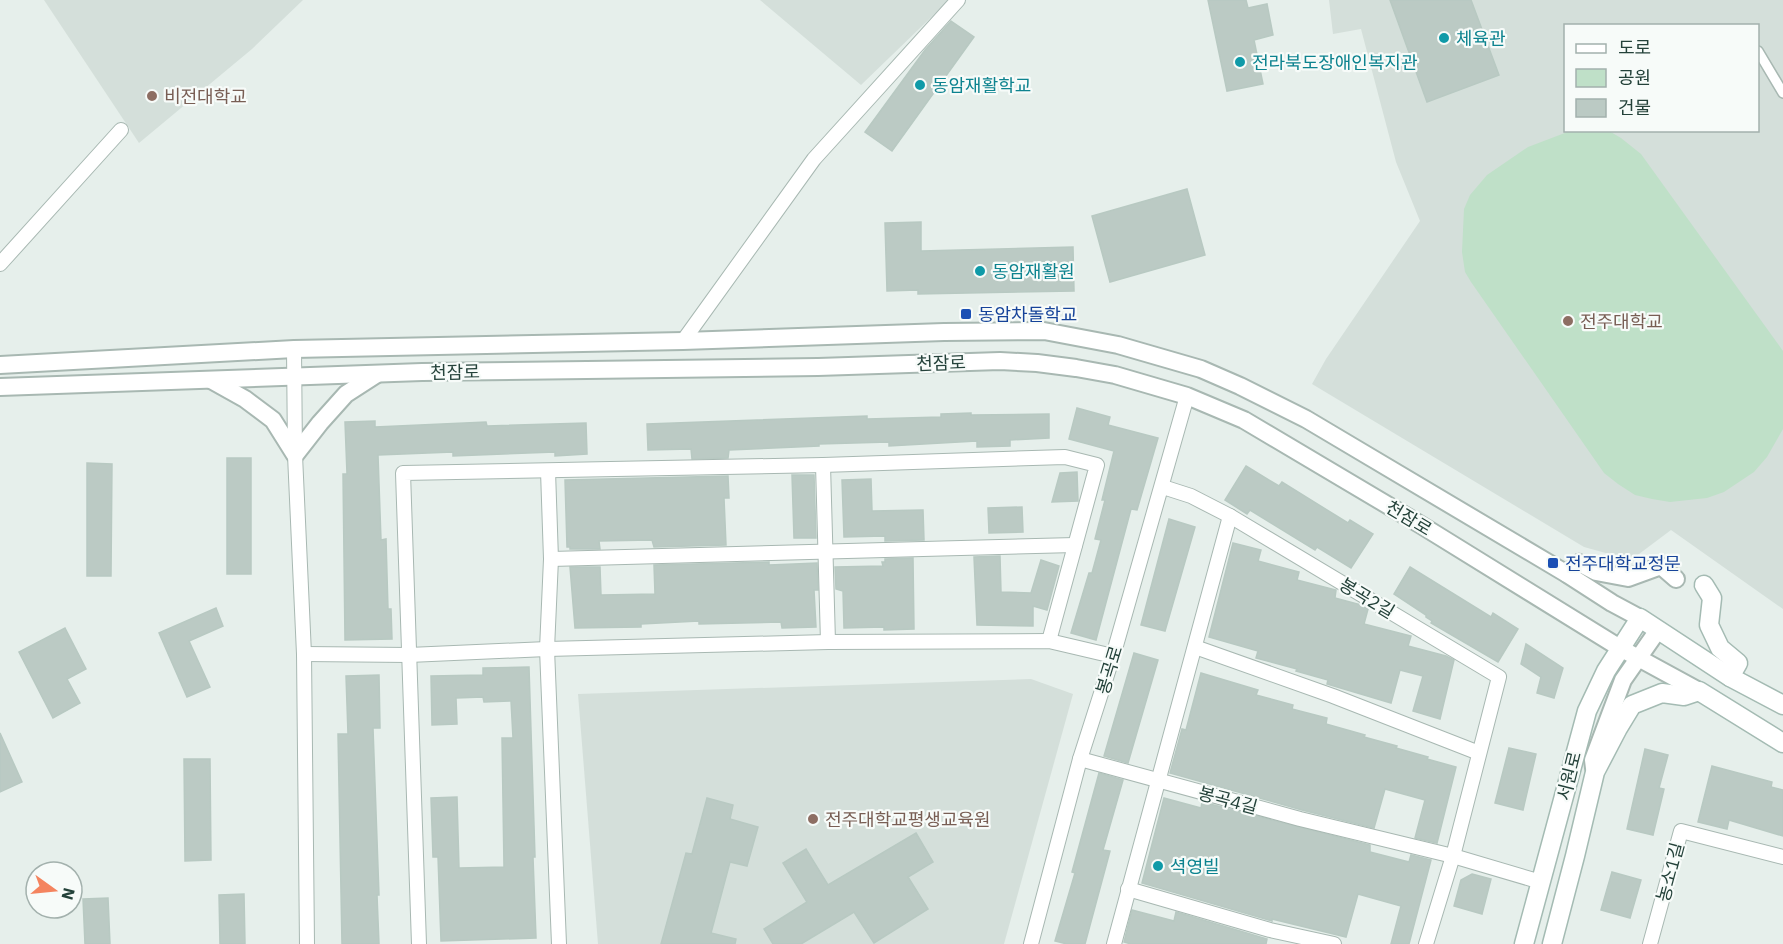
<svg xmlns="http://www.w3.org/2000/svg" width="1783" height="944" viewBox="0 0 1783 944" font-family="'IBM Plex Sans','Noto Sans KR',sans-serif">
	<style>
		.built { fill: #d4dfda; fill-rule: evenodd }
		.green { fill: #bfe0c8 }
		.building { fill: #bbcac4; stroke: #b8c9c2; stroke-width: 1.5 }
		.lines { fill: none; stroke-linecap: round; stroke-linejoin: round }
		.pedestrian-casing { stroke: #a8b8b2; stroke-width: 12 }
		.minor-casing { stroke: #a8b8b2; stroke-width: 16 }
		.tertiary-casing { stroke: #a8b8b2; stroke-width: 20 }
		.secondary-casing { stroke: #a4bbb3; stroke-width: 21 }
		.pedestrian { stroke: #fff; stroke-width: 9 }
		.minor { stroke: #fff; stroke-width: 14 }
		.tertiary { stroke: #fff; stroke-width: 16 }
		.secondary { stroke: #fff; stroke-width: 18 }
		.culture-dot { fill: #0f9aa8; stroke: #f7fbf9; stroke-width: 2 }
		.education-dot { fill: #8d6e63; stroke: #f7fbf9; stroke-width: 2 }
		.transit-dot { fill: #1a4fb4; stroke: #f7fbf9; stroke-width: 2 }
		.labels { text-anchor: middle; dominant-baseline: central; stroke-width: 4.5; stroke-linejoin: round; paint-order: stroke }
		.culture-label { font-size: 18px; fill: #0d838f; stroke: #f7fbf9; text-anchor: start }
		.education-label { font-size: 18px; fill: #785e54; stroke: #f7fbf9; text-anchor: start }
		.transit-label { font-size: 18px; fill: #164399; stroke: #f7fbf9; text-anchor: start }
		.street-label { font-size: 18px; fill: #24423a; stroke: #f7fbf9 }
	</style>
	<rect width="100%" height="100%" fill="#e6efeb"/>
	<!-- built -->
	<g class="built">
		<polygon points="44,0 303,0 252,49 139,143"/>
		<polygon points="760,0 949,0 861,85"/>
		<path d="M 1329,0 L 1783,0 L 1783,609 L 1671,530 L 1631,560 L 1584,547 L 1312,384 L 1326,359 L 1420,221 L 1396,162 L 1361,29 L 1333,34 ZM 1566,26 L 1758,26 L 1758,130 L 1566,130 Z"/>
		<polygon points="1031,679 1073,694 1004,944 598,944 578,694"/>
	</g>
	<!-- green -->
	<polygon class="green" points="1570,131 1609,131 1621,138 1641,154 1783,351 1783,429 1767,457 1754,472 1724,492 1707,498 1670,502 1652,499 1635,495 1618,484 1604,473 1471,282 1465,272 1462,252 1464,209 1470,195 1487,175 1528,147"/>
	<!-- building -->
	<g class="building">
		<polygon points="1208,0 1246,0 1248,8 1267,4 1273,35 1254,40 1263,84 1227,91"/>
		<polygon points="1390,0 1471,0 1499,75 1427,102"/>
		<polygon points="951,21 974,37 892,151 865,132 925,50"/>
		<polygon points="1187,189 1205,255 1110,282 1092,216"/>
		<polygon points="921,222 921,251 1073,247 1074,291 918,294 918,290 887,291 885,223"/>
		<polygon points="1077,408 1110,417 1108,425 1158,438 1137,510 1131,509 1096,640 1071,633 1089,573 1092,573 1101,540 1095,539 1105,500 1102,500 1114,451 1069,439"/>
		<polygon points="971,413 971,415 1049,414 1049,438 1010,440 1010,446 977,447 977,441 889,446 889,442 819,444 819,446 729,450 728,458 692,459 691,449 648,450 647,424 867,416 867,419 941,417 941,414"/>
		<polygon points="375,421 375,427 486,422 487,426 586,423 587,454 555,456 555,452 453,456 453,452 378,455 381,540 386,539 388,609 391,609 392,639 345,640 343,474 347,474 345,422"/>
		<rect x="227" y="458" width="24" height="116"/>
		<polygon points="87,463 112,464 111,576 87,576"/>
		<polygon points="1246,466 1279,486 1282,482 1348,523 1350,520 1373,534 1351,568 1317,547 1315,550 1250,510 1247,514 1225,500"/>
		<polygon points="1077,472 1078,501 1052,502 1060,473"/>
		<polygon points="792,475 814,475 816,538 794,538"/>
		<polygon points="728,476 729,498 724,498 726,545 654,547 652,540 599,541 600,549 570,549 570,547 567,547 565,480"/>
		<polygon points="871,479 872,511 923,510 924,540 885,541 885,536 844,537 842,480"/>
		<polygon points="1022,507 1023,532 989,533 988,508"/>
		<polygon points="1169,519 1195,527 1165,631 1141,625"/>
		<polygon points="1233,543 1261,550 1258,561 1299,572 1297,580 1336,590 1335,598 1361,605 1368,609 1364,624 1411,636 1408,646 1446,656 1454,660 1440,719 1413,711 1423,676 1400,670 1391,703 1327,684 1328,680 1296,671 1297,669 1256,658 1258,651 1209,637"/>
		<polygon points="1000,556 1001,592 1031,593 1041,560 1059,566 1047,610 1033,606 1033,626 977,625 974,557"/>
		<polygon points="913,558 914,629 884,630 884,627 844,628 843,591 836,589 835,567 883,566 882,562 885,562 885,559"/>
		<polygon points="769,562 769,565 817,563 818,590 814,590 816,627 782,628 781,622 699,624 699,621 641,624 641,627 575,628 570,567 600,567 601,595 655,594 654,565"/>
		<polygon points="1410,567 1491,617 1493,613 1518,629 1498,662 1431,623 1432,621 1426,617 1426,615 1394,594"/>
		<polygon points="216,608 223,626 189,641 210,687 187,697 159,633"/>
		<polygon points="65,628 86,669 67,679 80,703 53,718 19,652"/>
		<polygon points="1526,644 1563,668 1554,698 1537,693 1541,677 1521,664"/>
		<polygon points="1134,653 1158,660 1128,763 1104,756"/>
		<polygon points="529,667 535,857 533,857 536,938 441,941 438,857 433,857 431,798 457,797 459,868 504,867 502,738 513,738 511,701 484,702 483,697 456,698 457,724 432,725 431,676 483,675 483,668"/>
		<polygon points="1201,673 1258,690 1256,695 1293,705 1292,709 1327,718 1326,724 1365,735 1364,737 1397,746 1396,748 1428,757 1427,759 1456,767 1437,843 1415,838 1425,800 1385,789 1374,828 1302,810 1170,773 1182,729 1186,730"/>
		<polygon points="379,675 380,728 373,728 379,895 377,895 379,944 342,944 338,734 348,734 346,676"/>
		<polygon points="0,733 22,782 0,792"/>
		<polygon points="1509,748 1536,754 1523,810 1495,803"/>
		<polygon points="1645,749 1668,755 1659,788 1664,789 1653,835 1627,829"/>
		<polygon points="184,759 210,759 211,860 185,861"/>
		<polygon points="1712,766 1772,782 1771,787 1783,790 1783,836 1729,820 1727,829 1698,822"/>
		<polygon points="1099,773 1123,780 1103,850 1110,851 1085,944 1067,944 1055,941 1075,873 1072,872"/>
		<polygon points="707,798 733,805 730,819 758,827 747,866 730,862 711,933 736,939 735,944 661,944 686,853 692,854"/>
		<polygon points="1164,798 1201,808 1202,802 1370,845 1370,852 1409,862 1411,855 1431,860 1409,944 1391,944 1401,906 1358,894 1346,937 1272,919 1272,921 1142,883"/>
		<polygon points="916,833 933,862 908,877 928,909 874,943 854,912 801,944 773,944 764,929 807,902 783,863 806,849 828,885"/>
		<polygon points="1612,872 1641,880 1630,918 1601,910"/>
		<polygon points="1472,874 1491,879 1482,914 1454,906 1461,880"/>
		<polygon points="244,894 245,944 220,944 219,895"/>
		<polygon points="108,898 110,944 85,944 83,899"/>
		<polygon points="1132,910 1174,921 1176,912 1267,939 1266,944 1131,944 1124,942"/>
	</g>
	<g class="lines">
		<!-- pedestrian casing -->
		<g class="pedestrian-casing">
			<polyline id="pedestrian" points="1758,51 1783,93"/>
		</g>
		<!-- minor casing -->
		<g class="minor-casing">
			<g id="minor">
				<polyline points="0,264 121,130"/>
				<polyline points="683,341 814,159 958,0"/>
				<polyline points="294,349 295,455 304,654 307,944"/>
				<polyline points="823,465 828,642"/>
				<polyline points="548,471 551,559 547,649 559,944"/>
				<polyline points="1163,487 1191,496 1230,516 1499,677 1453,856 1426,944"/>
				<polyline points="551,559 1075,545"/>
				<polyline points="1195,647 1333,696 1479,753"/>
				<polyline points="304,654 409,655 547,649 828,642 1049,641 1113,656"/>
				<polyline points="1080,759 1300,819 1453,856 1541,882"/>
				<polyline points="1128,889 1270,930 1334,944"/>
				<polyline points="419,944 403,473 823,465 1065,457 1097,465 1049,641"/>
				<polyline points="1031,944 1080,759 1113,656 1187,396"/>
				<polyline points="1114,944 1230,516"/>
				<polyline points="1650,944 1681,831 1783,857"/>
			</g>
		</g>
		<!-- tertiary casing -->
		<g class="tertiary-casing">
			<g id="tertiary">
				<polyline points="0,365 294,349 683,341 944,332 1044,331 1118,345 1201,369 1240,386 1306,419 1567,574 1612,603 1640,618"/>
				<polyline points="211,380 245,399 273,420 295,455 320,423 346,394 377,374"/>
				<polyline points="0,387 422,372 818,367 1000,361 1037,363 1076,368 1115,375 1187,396 1244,420 1421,525 1620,648 1699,691"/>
				<polyline points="1567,574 1579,563 1596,572 1628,578 1661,566 1676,579"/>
				<polyline points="1594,768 1593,760 1623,680 1658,630"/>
			</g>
		</g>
		<!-- secondary casing -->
		<g class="secondary-casing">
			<g id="secondary">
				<polyline points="1704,585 1712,598 1709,625 1720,648 1738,663 1730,677"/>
				<polyline points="1524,944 1587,711 1606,671 1640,618 1730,677 1783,705"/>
				<polyline points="1552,944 1575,856 1595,772 1618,728 1632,705 1662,693 1684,696 1699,691 1783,743"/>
			</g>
		</g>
		<!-- pedestrian -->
		<use href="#pedestrian" class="pedestrian"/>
		<!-- minor -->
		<use href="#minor" class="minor"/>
		<!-- tertiary -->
		<use href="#tertiary" class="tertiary"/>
		<!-- secondary -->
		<use href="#secondary" class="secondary"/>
	</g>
	<!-- markers -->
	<g class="culture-dot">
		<circle cx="1444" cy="38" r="6"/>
		<circle cx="1240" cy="62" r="6"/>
		<circle cx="920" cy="85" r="6"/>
		<circle cx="980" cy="271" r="6"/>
		<circle cx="1158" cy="866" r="6"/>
	</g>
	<g class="education-dot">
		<circle cx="152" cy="96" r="6"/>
		<circle cx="1568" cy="321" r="6"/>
		<circle cx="813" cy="819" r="6"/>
	</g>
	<g class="transit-dot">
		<rect x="960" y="308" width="12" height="12" rx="3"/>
		<rect x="1547" y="557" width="12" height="12" rx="3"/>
	</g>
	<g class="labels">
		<!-- culture labels -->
		<g class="culture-label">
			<text x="1456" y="38">체육관</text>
			<text x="1252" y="62">전라북도장애인복지관</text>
			<text x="932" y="85">동암재활학교</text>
			<text x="992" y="271">동암재활원</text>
			<text x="1170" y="866">셕영빌</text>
		</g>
		<!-- education labels -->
		<g class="education-label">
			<text x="164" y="96">비전대학교</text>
			<text x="1580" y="321">전주대학교</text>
			<text x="825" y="819">전주대학교평생교육원</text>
		</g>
		<!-- transit labels -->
		<g class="transit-label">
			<text x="978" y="314">동암차돌학교</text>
			<text x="1565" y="563">전주대학교정문</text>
		</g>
		<!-- street labels -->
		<g class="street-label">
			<text transform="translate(941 363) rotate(-2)">천잠로</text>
			<text transform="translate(455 372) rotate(-1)">천잠로</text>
			<text transform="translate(1409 518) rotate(31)">천잠로</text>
			<text transform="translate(1367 598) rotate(31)">봉곡2길</text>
			<text transform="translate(1109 670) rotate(-73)">봉곡로</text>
			<text transform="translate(1569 776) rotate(-76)">서원로</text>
			<text transform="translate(1228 800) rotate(15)">봉곡4길</text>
			<text transform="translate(1670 872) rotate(-75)">농소1길</text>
		</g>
	</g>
	<!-- legend -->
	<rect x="1564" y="24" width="195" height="108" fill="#f7fbf9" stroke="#a3b1ad" stroke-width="1.5"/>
	<rect x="1576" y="44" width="30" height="9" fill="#ffffff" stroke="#a3b1ad" stroke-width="1.5"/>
	<text x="1618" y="54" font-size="18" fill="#24423a">도로</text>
	<rect x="1576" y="69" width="30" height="18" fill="#bfe0c8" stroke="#a3b1ad" stroke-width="1.5"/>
	<text x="1618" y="84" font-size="18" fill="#24423a">공원</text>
	<rect x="1576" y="99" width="30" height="18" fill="#bbcac4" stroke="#a3b1ad" stroke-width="1.5"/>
	<text x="1618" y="114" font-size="18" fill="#24423a">건물</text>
	<!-- north arrow -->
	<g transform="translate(54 890) rotate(105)"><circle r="28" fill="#f7fbf9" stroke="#a3b1ad" stroke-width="1.5"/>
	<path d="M0-4.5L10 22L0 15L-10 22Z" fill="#f4845f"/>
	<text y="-9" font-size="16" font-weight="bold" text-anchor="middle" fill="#24423a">N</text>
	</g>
</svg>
